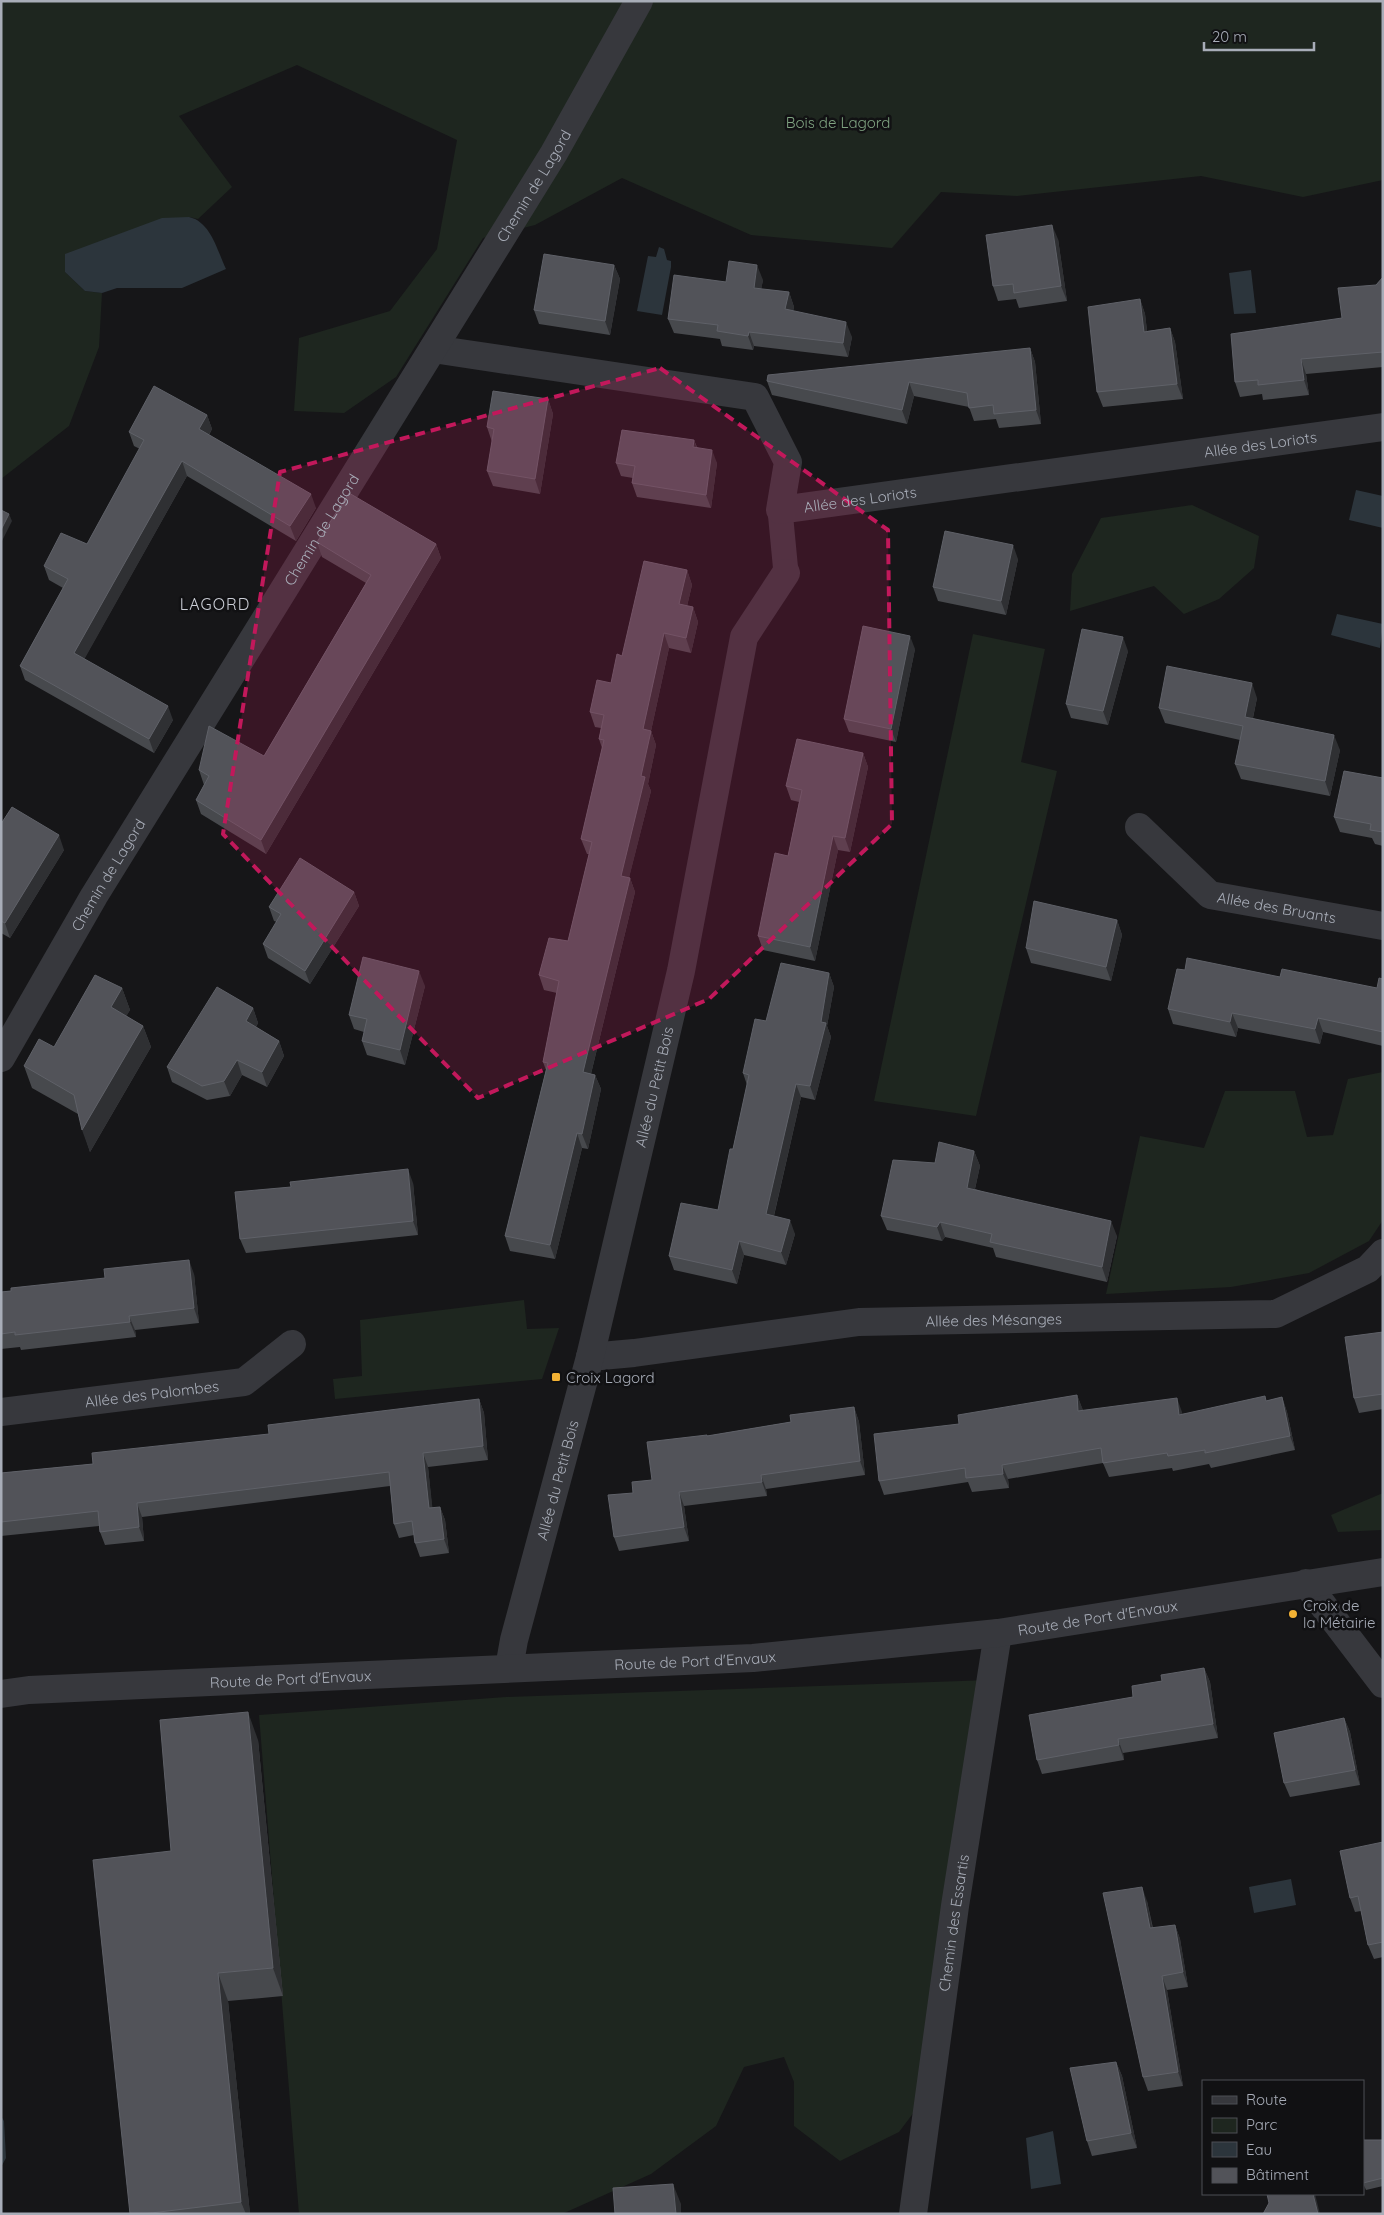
<svg xmlns="http://www.w3.org/2000/svg" width="1384" height="2215" viewBox="0 0 1384 2215" font-family="Quicksand,sans-serif">
	<style>
		.green { fill: #1e261f }
		.water { fill: #2c353c }
		.lines { fill: none; stroke-linecap: round; stroke-linejoin: round }
		.pedestrian { stroke: #37383d; stroke-width: 25 }
		.minor { stroke: #37383d; stroke-width: 28 }
		.tertiary { stroke: #37383d; stroke-width: 28 }
		.wall { fill: #47494d }
		.shaded-wall { fill: #2f3033 }
		.building { fill: #525359; stroke: #5f6168 }
		.marked { fill: #c2185b; fill-opacity: 0.2; stroke: #c2185b; stroke-width: 4; stroke-dasharray: 10 6; stroke-linejoin: round }
		.poi-dot { fill: #f2b134; stroke: #111113; stroke-width: 2 }
		.labels { text-anchor: middle; dominant-baseline: central; stroke-width: 5; stroke-linejoin: round; paint-order: stroke }
		.park-label { font-size: 15px; fill: #7fa381; stroke: #111113 }
		.street-label { font-size: 15px; fill: #a8adb8; stroke: #111113 }
		.poi-label { font-size: 15px; fill: #a8adb8; stroke: #111113; text-anchor: start }
		.neighbourhood-label { font-size: 16px; letter-spacing: 1px; fill: #c9ccd4; stroke: #111113 }
	</style>
	<rect width="100%" height="100%" fill="#161618"/>
	<!-- green -->
	<g class="green">
		<polygon points="1,1 1383,1 1383,180 1303,197 1201,176 1017,196 941,192 892,248 751,235 622,178 535,225 483,238 396,377 344,413 294,411 299,338 390,311 437,249 457,140 297,65 179,116 232,187 198,219 189,217 65,272 85,291 102,293 99,347 69,426 1,479"/>
		<polygon points="1192,505 1259,536 1254,568 1219,599 1184,614 1154,586 1070,611 1072,574 1101,518"/>
		<polygon points="973,634 1045,649 1021,762 1057,771 976,1116 874,1101"/>
		<polygon points="1383,1072 1383,1220 1369,1241 1309,1273 1231,1287 1106,1294 1140,1136 1204,1148 1225,1091 1295,1091 1307,1137 1333,1135 1348,1079"/>
		<polygon points="524,1300 527,1329 559,1328 542,1379 335,1399 333,1379 362,1376 360,1320"/>
		<polygon points="1383,1493 1383,1530 1338,1532 1331,1515"/>
		<polygon points="990,1680 930,2091 899,2132 840,2161 794,2126 794,2082 784,2057 744,2067 716,2126 651,2174 562,2214 299,2214 259,1715 506,1697"/>
	</g>
	<!-- water -->
	<g class="water">
		<path d="M 189,217 C 211,222 217,250 226,269 L 182,288 L 117,288 L 102,293 L 85,291 L 65,272 L 65,254 L 162,218 Z"/>
		<polygon points="659,247 664,249 667,260 671,261 671,267 662,315 637,311 648,256 656,257"/>
		<polygon points="1251,270 1256,313 1234,314 1229,273"/>
		<polygon points="1356,490 1383,496 1383,528 1349,520"/>
		<polygon points="1337,614 1383,624 1380,648 1331,635"/>
		<polygon points="1291,1879 1296,1905 1254,1913 1249,1887"/>
		<polygon points="1,2116 4,2121 6,2158 1,2167"/>
		<polygon points="1053,2131 1061,2184 1031,2189 1026,2138"/>
	</g>
	<g class="lines">
		<!-- pedestrian -->
		<polyline class="pedestrian" points="780,510 786,573"/>
		<!-- minor -->
		<g class="minor">
			<path id="s1" d="M 433,349 L 755,397 L 788,462 L 780,510 L 1383,427"/>
			<path id="s2" d="M 1139,827 L 1210,895 L 1383,926"/>
			<path id="s3" d="M 1,1058 L 94,896 L 554,153 L 639,1"/>
			<path id="s4" d="M 590,1357 L 634,1353 L 859,1322 L 1276,1314 L 1368,1269 L 1383,1253"/>
			<path id="s5" d="M 1,1412 L 244,1382 L 292,1344"/>
			<polyline points="1306,1583 1383,1684"/>
			<path id="s6" d="M 509,1668 L 514,1640 L 590,1357 L 681,971 L 744,637 L 786,573"/>
			<path id="s7" d="M 913,2214 L 955,1906 L 998,1633"/>
		</g>
		<!-- tertiary -->
		<path class="tertiary" id="s8" d="M 1,1694 L 29,1690 L 753,1658 L 998,1633 L 1383,1572"/>
	</g>
	<!-- wall -->
	<g class="wall">
		<polygon points="1058,239 1067,301 1019,308 1016,299 998,301 993,286"/>
		<polygon points="614,265 620,279 610,335 539,324 534,310"/>
		<polygon points="1383,277 1383,367 1306,374 1309,395 1263,400 1262,394 1240,397 1235,382 1342,318 1376,285"/>
		<polygon points="763,280 761,289 789,292 794,307 793,311 852,337 848,357 754,346 753,350 722,346 720,339 674,333 668,319 726,282"/>
		<polygon points="1140,299 1145,314 1147,331 1170,328 1175,342 1183,399 1103,407 1097,392"/>
		<polygon points="1030,348 1035,362 1041,424 999,428 996,419 974,421 969,407 914,396 907,424 772,395 767,381"/>
		<polygon points="548,399 553,414 540,494 493,486 487,471 492,442 487,427"/>
		<polygon points="207,415 212,429 209,435 316,508 296,541 187,476 84,659 173,720 154,753 25,680 20,666 63,588 49,580 44,566 87,544 140,449 134,446 129,432"/>
		<polygon points="694,440 697,447 717,463 711,508 637,497 632,483 633,478 621,476 616,463"/>
		<polygon points="317,542 436,544 441,558 266,854 201,814 196,800 204,785 199,770 264,756 366,583 322,557"/>
		<polygon points="1018,559 1006,615 938,601 933,587"/>
		<polygon points="687,570 692,585 687,606 693,607 698,622 691,653 669,648 651,731 656,745 648,784 651,791 629,877 630,878 635,892 591,1074 595,1075 601,1089 588,1149 582,1148 555,1259 510,1251 505,1236 546,1070 543,1062 557,993 544,990 539,975 568,941 589,854 587,854 581,839 602,748 599,739 601,728 595,727 590,712 611,683 622,656"/>
		<polygon points="915,649 896,742 849,732 844,719"/>
		<polygon points="1128,651 1108,725 1071,718 1066,704"/>
		<polygon points="1257,698 1253,718 1340,750 1330,796 1241,779 1235,764 1240,740 1165,723 1159,708"/>
		<polygon points="863,753 868,767 850,852 838,850 815,961 763,950 758,936 788,856 799,802 791,800 786,786"/>
		<polygon points="1383,778 1383,846 1375,844 1372,838 1340,832 1334,817"/>
		<polygon points="1,824 64,850 10,938 1,933"/>
		<polygon points="354,892 359,906 310,984 268,958 263,944 277,922 274,921 269,907"/>
		<polygon points="1117,920 1122,935 1111,981 1031,963 1026,948"/>
		<polygon points="1185,970 1280,977 1377,988 1383,979 1383,1046 1323,1032 1320,1044 1238,1028 1236,1037 1173,1024 1168,1009"/>
		<polygon points="829,973 834,987 827,1026 831,1037 815,1100 801,1097 774,1216 795,1234 786,1265 744,1255 737,1284 674,1270 669,1256 718,1210 733,1149 747,1085 743,1073 766,1021"/>
		<polygon points="425,986 405,1065 367,1055 362,1041 364,1032 354,1029 349,1015"/>
		<polygon points="122,988 130,1010 126,1016 143,1026 151,1047 90,1152 78,1114 32,1088 24,1066 54,1047"/>
		<polygon points="253,1008 258,1023 256,1027 279,1041 284,1056 267,1087 242,1075 230,1096 207,1100 172,1082 167,1067"/>
		<polygon points="974,1151 980,1166 975,1189 1117,1236 1107,1282 996,1257 993,1248 945,1237 942,1241 887,1230 881,1216 935,1163"/>
		<polygon points="413,1183 418,1235 246,1253 240,1239"/>
		<polygon points="194,1274 199,1323 135,1330 136,1337 21,1350 20,1347 1,1349 1,1292"/>
		<polygon points="1383,1332 1383,1409 1359,1413 1354,1398"/>
		<polygon points="1077,1395 1083,1411 1182,1412 1182,1414 1266,1401 1282,1397 1287,1412 1295,1450 1211,1468 1209,1464 1173,1471 1172,1468 1109,1477 1103,1463 1008,1479 1009,1488 972,1492 968,1482 884,1495 879,1481 959,1424"/>
		<polygon points="479,1399 484,1413 488,1460 428,1467 432,1508 440,1507 445,1520 449,1553 420,1557 415,1543 414,1535 399,1538 394,1524 390,1486 142,1517 144,1541 105,1545 100,1532 99,1526 1,1536 1,1473 93,1464"/>
		<polygon points="854,1407 859,1422 865,1475 766,1489 767,1496 684,1506 689,1541 619,1551 614,1537 652,1480 707,1436 791,1422"/>
		<polygon points="1204,1668 1210,1682 1218,1738 1123,1753 1124,1760 1042,1774 1037,1760 1133,1697 1162,1681"/>
		<polygon points="1344,1718 1350,1732 1360,1785 1290,1797 1284,1783"/>
		<polygon points="258,1740 283,1996 228,2001 250,2214 130,2214 171,1851"/>
		<polygon points="1383,1842 1383,1957 1374,1959 1368,1945 1361,1911 1355,1912 1350,1898"/>
		<polygon points="1147,1901 1153,1928 1175,1925 1180,1939 1188,1987 1167,1990 1183,2086 1148,2091 1143,2077"/>
		<polygon points="1116,2062 1122,2076 1137,2148 1092,2156 1087,2141"/>
		<polygon points="1383,2140 1383,2186 1366,2190 1363,2183"/>
	</g>
	<!-- shaded-wall -->
	<g class="shaded-wall">
		<polygon points="1052,225 1058,239 1067,301 1061,286"/>
		<polygon points="614,265 620,279 610,335 605,321"/>
		<polygon points="757,265 763,280 759,302 754,288"/>
		<polygon points="789,292 794,307 790,323 785,309"/>
		<polygon points="1140,299 1145,314 1149,346 1144,332"/>
		<polygon points="846,322 852,337 848,357 843,343"/>
		<polygon points="1170,328 1175,342 1183,399 1177,384"/>
		<polygon points="749,332 754,346 753,350 748,336"/>
		<polygon points="1030,348 1035,362 1041,424 1036,410"/>
		<polygon points="1301,359 1306,374 1309,395 1304,380"/>
		<polygon points="909,382 914,396 907,424 902,410"/>
		<polygon points="548,399 553,414 540,494 535,479"/>
		<polygon points="207,415 212,429 204,443 199,429"/>
		<polygon points="694,440 699,454 693,447"/>
		<polygon points="712,450 717,463 711,508 706,495"/>
		<polygon points="182,461 187,476 80,667 74,653"/>
		<polygon points="311,494 316,508 296,541 290,526"/>
		<polygon points="9,514 12,521 1,543 1,530"/>
		<polygon points="436,544 441,558 266,854 261,840"/>
		<polygon points="1013,545 1018,559 1006,615 1001,601"/>
		<polygon points="687,570 692,585 684,619 679,604"/>
		<polygon points="693,607 698,622 691,653 686,638"/>
		<polygon points="664,633 669,648 651,731 656,745 648,784 651,791 626,890 621,876 641,776 643,729"/>
		<polygon points="910,636 915,649 896,742 891,729"/>
		<polygon points="1123,637 1128,651 1108,725 1103,711"/>
		<polygon points="1252,683 1257,698 1250,731 1245,717"/>
		<polygon points="168,706 173,720 154,753 149,739"/>
		<polygon points="1334,735 1340,750 1330,796 1325,781"/>
		<polygon points="863,753 868,767 850,852 845,838"/>
		<polygon points="59,835 64,850 10,938 5,923"/>
		<polygon points="833,836 838,850 815,961 810,947"/>
		<polygon points="630,878 635,892 588,1086 583,1072"/>
		<polygon points="354,892 359,906 310,984 305,971"/>
		<polygon points="1117,920 1122,935 1111,981 1106,967"/>
		<polygon points="419,971 425,986 405,1065 400,1050"/>
		<polygon points="829,973 834,987 827,1026 831,1037 815,1100 810,1086"/>
		<polygon points="122,988 130,1010 119,1029 111,1007"/>
		<polygon points="253,1008 258,1023 251,1036 246,1021"/>
		<polygon points="1232,1013 1238,1028 1236,1037 1230,1022"/>
		<polygon points="1318,1018 1323,1032 1320,1044 1315,1029"/>
		<polygon points="143,1026 151,1047 90,1152 82,1130"/>
		<polygon points="279,1041 284,1056 267,1087 262,1072"/>
		<polygon points="237,1060 242,1075 230,1096 224,1081"/>
		<polygon points="595,1075 601,1089 588,1149 582,1134"/>
		<polygon points="796,1084 801,1097 771,1228 766,1214"/>
		<polygon points="577,1133 582,1148 555,1259 550,1245"/>
		<polygon points="974,1151 980,1166 972,1202 967,1188"/>
		<polygon points="408,1169 413,1183 418,1235 413,1221"/>
		<polygon points="790,1220 795,1234 786,1265 781,1252"/>
		<polygon points="1111,1221 1117,1236 1107,1282 1102,1267"/>
		<polygon points="940,1222 945,1237 942,1241 937,1227"/>
		<polygon points="739,1241 744,1255 737,1284 732,1270"/>
		<polygon points="189,1260 194,1274 199,1323 194,1308"/>
		<polygon points="129,1316 135,1330 136,1337 130,1322"/>
		<polygon points="1077,1395 1083,1410 1083,1426 1078,1411"/>
		<polygon points="1282,1397 1287,1412 1295,1450 1290,1436"/>
		<polygon points="1177,1398 1182,1412 1185,1429 1179,1415"/>
		<polygon points="479,1399 484,1413 488,1460 483,1446"/>
		<polygon points="854,1407 859,1422 865,1475 860,1461"/>
		<polygon points="423,1453 428,1467 434,1522 429,1508"/>
		<polygon points="1002,1465 1008,1479 1009,1488 1003,1474"/>
		<polygon points="761,1475 766,1489 767,1496 762,1482"/>
		<polygon points="679,1492 684,1506 689,1541 684,1527"/>
		<polygon points="137,1503 142,1517 144,1541 139,1527"/>
		<polygon points="440,1507 445,1520 449,1553 444,1539"/>
		<polygon points="1204,1668 1210,1682 1218,1738 1213,1724"/>
		<polygon points="248,1712 258,1740 283,1996 273,1968"/>
		<polygon points="1344,1718 1350,1732 1360,1785 1355,1770"/>
		<polygon points="1118,1739 1123,1753 1124,1760 1119,1745"/>
		<polygon points="1142,1887 1147,1901 1155,1942 1150,1928"/>
		<polygon points="1175,1925 1180,1939 1188,1987 1183,1972"/>
		<polygon points="218,1973 228,2001 250,2214 246,2214 241,2202"/>
		<polygon points="1162,1976 1167,1990 1183,2086 1178,2072"/>
		<polygon points="1116,2062 1122,2076 1137,2148 1131,2133"/>
		<polygon points="673,2184 681,2204 681,2214 676,2214"/>
		<polygon points="1313,2194 1315,2194 1320,2214 1318,2214"/>
	</g>
	<!-- building -->
	<g class="building">
		<polygon points="1052,225 1061,286 1014,293 1013,284 993,286 986,235"/>
		<polygon points="544,254 614,265 605,321 534,310"/>
		<polygon points="729,261 757,265 754,288 789,292 785,309 846,322 843,343 749,332 748,336 717,331 718,325 668,319 674,275 726,282"/>
		<polygon points="1383,277 1383,352 1301,359 1304,380 1258,385 1258,380 1235,382 1231,334 1342,318 1338,288 1376,285"/>
		<polygon points="1140,299 1144,332 1170,328 1177,384 1097,392 1088,307"/>
		<polygon points="1030,348 1036,410 994,414 993,405 969,408 967,393 909,382 902,410 767,381 768,375"/>
		<polygon points="154,386 207,415 199,429 311,494 290,526 182,461 74,653 168,706 149,739 20,666 68,579 44,566 61,533 87,544 144,440 129,432"/>
		<polygon points="493,391 548,399 535,479 487,471 494,429 487,427"/>
		<polygon points="622,430 694,440 693,447 712,450 706,495 632,483 635,466 616,463"/>
		<polygon points="349,493 436,544 261,840 196,800 209,776 199,770 209,726 264,756 371,575 317,542"/>
		<polygon points="1,510 9,514 1,530"/>
		<polygon points="945,531 1013,545 1001,601 933,587"/>
		<polygon points="644,561 687,570 679,604 693,607 686,638 664,633 643,729 651,731 641,776 645,777 621,876 630,878 583,1072 595,1075 582,1134 577,1133 550,1245 505,1236 548,1063 543,1062 559,981 539,975 549,938 568,941 592,842 581,839 604,740 599,739 604,715 590,712 597,680 611,683 617,654 622,656"/>
		<polygon points="863,626 910,636 891,729 844,719"/>
		<polygon points="1082,629 1123,637 1103,711 1066,704"/>
		<polygon points="1167,666 1252,683 1245,717 1334,735 1325,781 1235,764 1243,726 1159,708"/>
		<polygon points="797,739 863,753 845,838 833,836 810,947 758,936 775,853 788,856 802,790 786,786"/>
		<polygon points="1344,771 1383,778 1383,832 1370,830 1371,824 1334,817"/>
		<polygon points="12,807 59,835 5,923 1,921 1,824"/>
		<polygon points="300,858 354,892 305,971 263,944 281,914 269,907"/>
		<polygon points="1034,901 1117,920 1106,967 1026,948"/>
		<polygon points="363,957 419,971 400,1050 362,1041 367,1019 349,1015"/>
		<polygon points="1187,958 1280,977 1282,969 1377,988 1379,978 1383,979 1383,1032 1318,1018 1315,1029 1232,1013 1230,1022 1168,1009 1177,969 1185,970"/>
		<polygon points="781,963 829,973 821,1022 826,1023 810,1086 796,1084 766,1214 790,1220 781,1252 739,1241 732,1270 669,1256 681,1203 718,1210 730,1149 733,1149 749,1075 743,1073 755,1019 766,1021"/>
		<polygon points="95,975 122,988 111,1007 143,1026 82,1130 74,1095 24,1066 39,1039 54,1047"/>
		<polygon points="217,987 253,1008 246,1021 279,1041 262,1072 237,1060 224,1081 202,1086 167,1067"/>
		<polygon points="939,1142 974,1151 967,1188 1111,1221 1102,1267 990,1242 992,1234 940,1222 937,1227 881,1216 893,1160 935,1163"/>
		<polygon points="408,1169 413,1221 240,1239 235,1192 291,1187 290,1182"/>
		<polygon points="189,1260 194,1308 129,1316 130,1322 15,1335 15,1332 1,1334 1,1292 11,1291 11,1288 105,1278 104,1269"/>
		<polygon points="1383,1332 1383,1394 1354,1398 1345,1337"/>
		<polygon points="1077,1395 1078,1411 1177,1398 1179,1415 1265,1396 1266,1401 1282,1397 1290,1436 1205,1453 1205,1450 1168,1456 1167,1453 1103,1463 1101,1448 1002,1465 1003,1474 966,1478 965,1468 879,1481 874,1434 959,1424 958,1415"/>
		<polygon points="479,1399 483,1446 423,1453 429,1508 440,1507 444,1539 415,1543 412,1521 394,1524 389,1472 137,1503 139,1527 100,1532 98,1511 1,1522 1,1473 93,1464 92,1453 269,1434 268,1425"/>
		<polygon points="854,1407 860,1461 761,1475 762,1482 679,1492 684,1527 614,1537 608,1495 633,1493 632,1482 652,1480 647,1442 707,1435 707,1436 791,1422 790,1415"/>
		<polygon points="1204,1668 1213,1724 1118,1739 1119,1745 1037,1760 1029,1715 1133,1697 1132,1686 1162,1681 1161,1675"/>
		<polygon points="248,1712 273,1968 218,1973 241,2202 143,2214 130,2214 93,1860 171,1851 160,1720"/>
		<polygon points="1344,1718 1355,1770 1284,1783 1274,1733"/>
		<polygon points="1383,1842 1383,1942 1368,1945 1358,1896 1350,1898 1340,1851"/>
		<polygon points="1142,1887 1150,1928 1175,1925 1183,1972 1162,1976 1178,2072 1143,2077 1103,1893"/>
		<polygon points="1116,2062 1131,2133 1087,2141 1070,2068"/>
		<polygon points="1363,2140 1383,2140 1383,2178 1363,2183"/>
		<polygon points="673,2184 676,2214 615,2214 613,2188"/>
		<polygon points="1267,2194 1313,2194 1318,2214 1263,2214 1269,2203"/>
	</g>
	<!-- marked area -->
	<path class="marked" d="M 660,368 L 888,530 L 892,824 L 709,999 L 478,1098 L 223,834 L 280,472 Z"/>
	<!-- markers -->
	<g class="poi-dot">
		<rect x="551" y="1372" width="10" height="10" rx="2.5"/>
		<circle cx="1293" cy="1614" r="5"/>
	</g>
	<g class="labels">
		<!-- park labels -->
		<g class="park-label">
			<text x="838" y="122">Bois de Lagord</text>
		</g>
		<!-- street labels -->
		<g class="street-label">
			<text stroke="none"><textPath href="#s3" startOffset="1022">Chemin de Lagord</textPath></text>
			<text stroke="none"><textPath href="#s1" startOffset="932">Allée des Loriots</textPath></text>
			<text stroke="none"><textPath href="#s1" startOffset="528">Allée des Loriots</textPath></text>
			<text stroke="none"><textPath href="#s3" startOffset="618">Chemin de Lagord</textPath></text>
			<text stroke="none"><textPath href="#s3" startOffset="212">Chemin de Lagord</textPath></text>
			<text stroke="none"><textPath href="#s2" startOffset="166">Allée des Bruants</textPath></text>
			<text stroke="none"><textPath href="#s6" startOffset="599">Allée du Petit Bois</textPath></text>
			<text stroke="none"><textPath href="#s4" startOffset="406">Allée des Mésanges</textPath></text>
			<text stroke="none"><textPath href="#s5" startOffset="152">Allée des Palombes</textPath></text>
			<text stroke="none"><textPath href="#s6" startOffset="194">Allée du Petit Bois</textPath></text>
			<text stroke="none"><textPath href="#s8" startOffset="1100">Route de Port d'Envaux</textPath></text>
			<text stroke="none"><textPath href="#s8" startOffset="695">Route de Port d'Envaux</textPath></text>
			<text stroke="none"><textPath href="#s8" startOffset="290">Route de Port d'Envaux</textPath></text>
			<text stroke="none"><textPath href="#s7" startOffset="294">Chemin des Essartis</textPath></text>
		</g>
		<!-- poi labels -->
		<g class="poi-label">
			<text x="566" y="1377">Croix Lagord</text>
			<text x="1303" y="1605">Croix de<tspan x="1303" dy="17">la Métairie</tspan></text>
		</g>
		<!-- neighbourhood labels -->
		<g class="neighbourhood-label">
			<text x="215" y="604">LAGORD</text>
		</g>
	</g>
	<!-- border -->
	<rect width="1384" height="2215" fill="none" stroke="#a8adb8" stroke-width="5"/>
	<!-- legend -->
	<rect x="1202" y="2080" width="162" height="115" fill="#111113" stroke="#4d4f55"/>
	<rect x="1212" y="2096" width="25" height="8" fill="#37383d" stroke="#4d4f55"/>
	<text x="1246" y="2105" font-size="15" fill="#a8adb8">Route</text>
	<rect x="1212" y="2118" width="25" height="15" fill="#1e261f" stroke="#4d4f55"/>
	<text x="1246" y="2130" font-size="15" fill="#a8adb8">Parc</text>
	<rect x="1212" y="2142" width="25" height="15" fill="#2c353c" stroke="#4d4f55"/>
	<text x="1246" y="2155" font-size="15" fill="#a8adb8">Eau</text>
	<rect x="1212" y="2168" width="25" height="15" fill="#525359" stroke="#4d4f55"/>
	<text x="1246" y="2180" font-size="15" fill="#a8adb8">Bâtiment</text>
	<!-- scale -->
	<path d="M1204 42v8h110v-8" fill="none" stroke="#a8adb8" stroke-width="2.5"/>
	<text x="1212" y="42" font-size="15" fill="#a8adb8" stroke="#111113" stroke-width="4" paint-order="stroke">20 m</text>
</svg>
